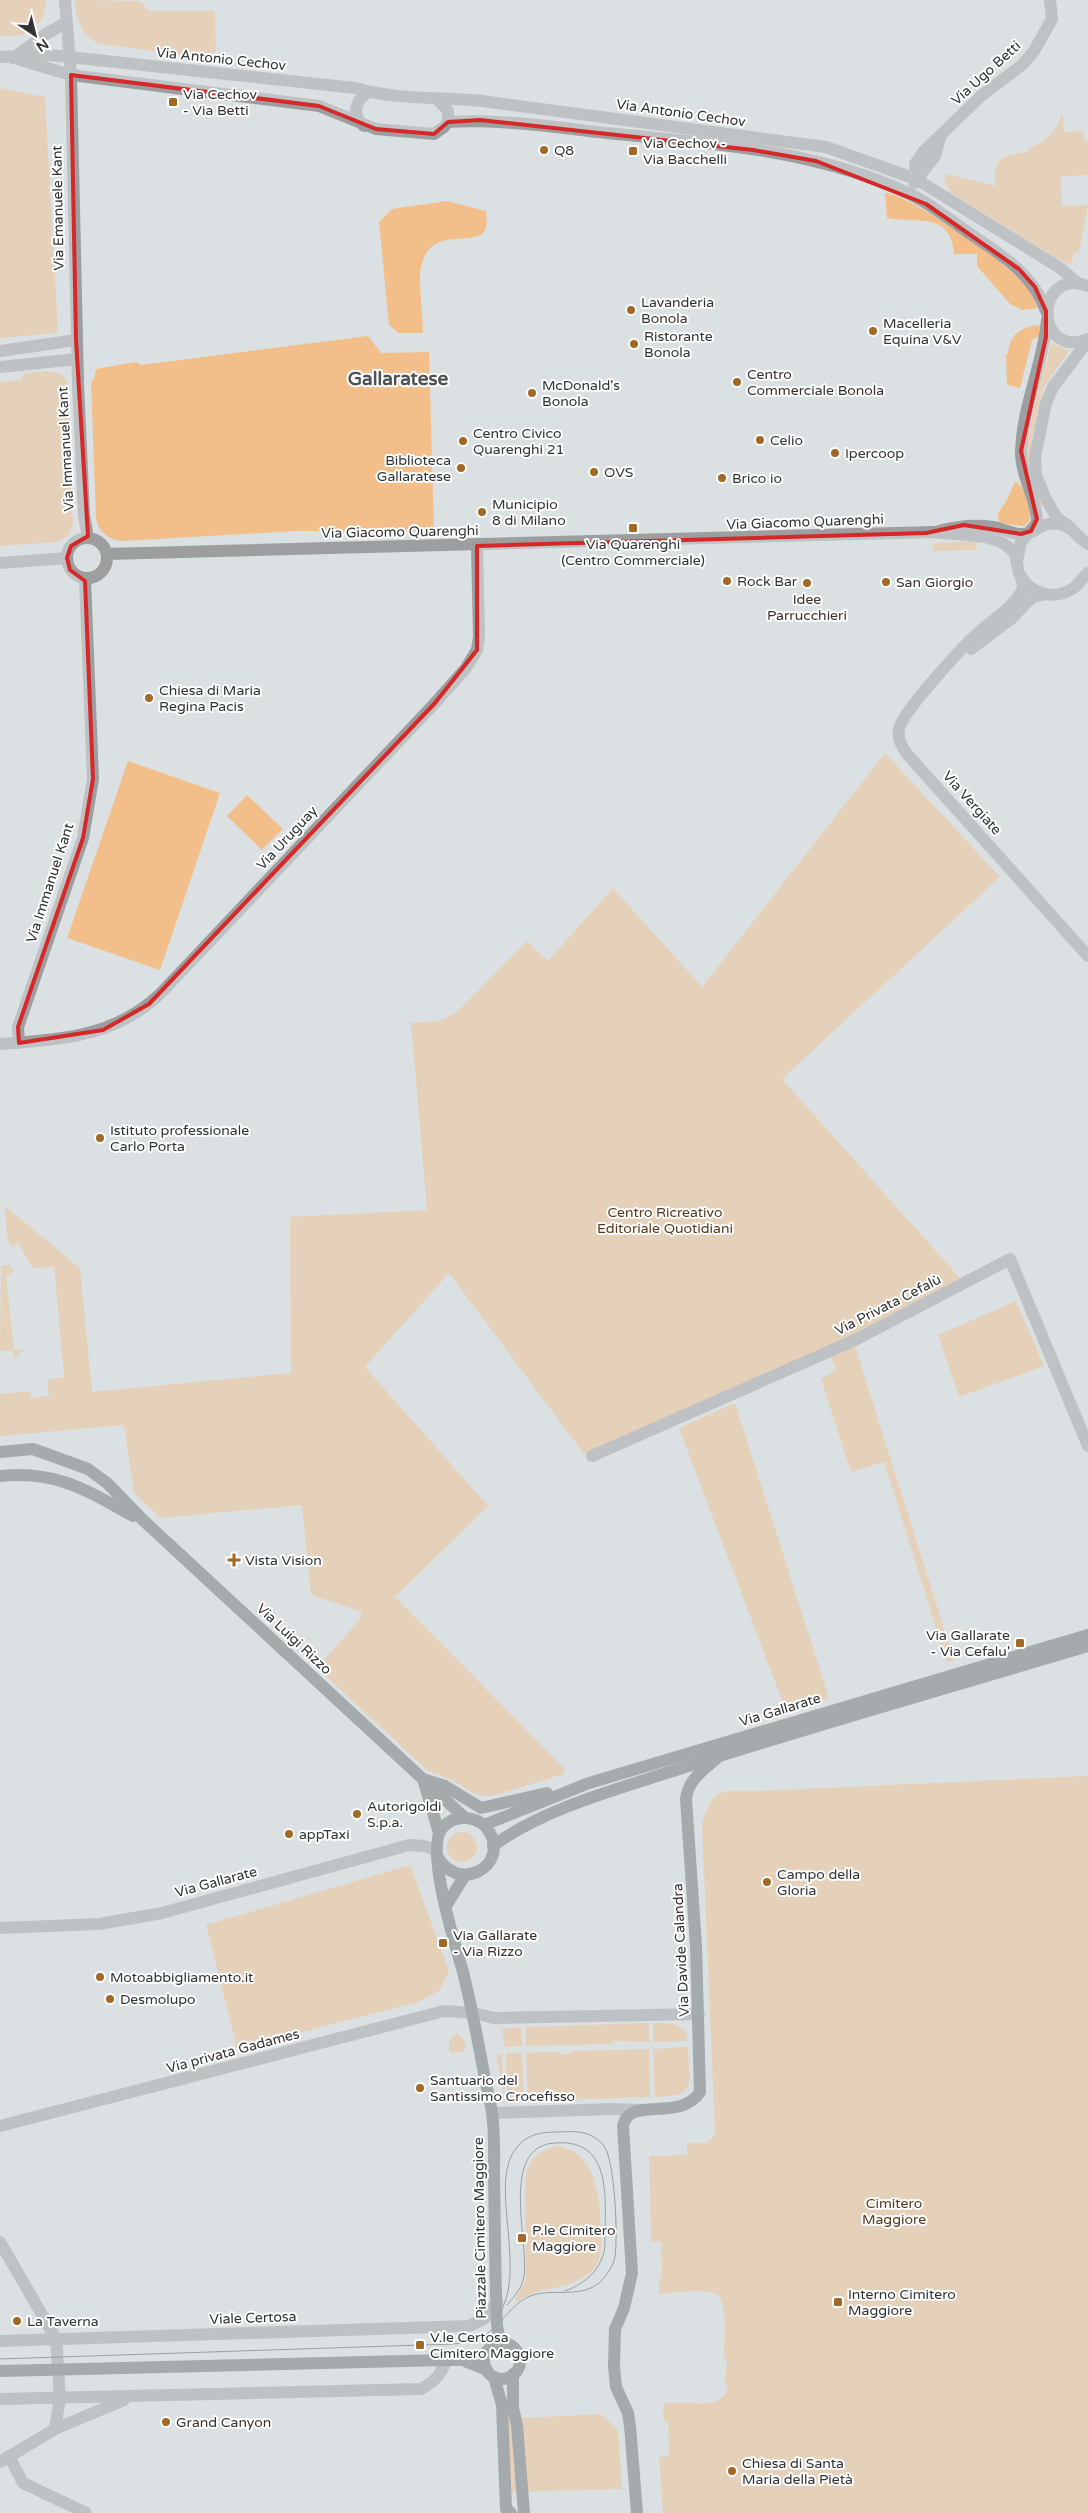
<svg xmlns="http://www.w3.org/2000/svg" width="1088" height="2513" viewBox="0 0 1088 2513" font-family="'Varela Round',sans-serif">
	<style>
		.green { fill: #f2bf8a }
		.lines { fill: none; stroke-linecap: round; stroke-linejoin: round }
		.minor { stroke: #9c9e9f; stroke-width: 12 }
		.major { stroke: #65696a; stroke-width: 12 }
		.tram { stroke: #4c4f50; stroke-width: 1 }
		.marked { fill: none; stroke: #d62828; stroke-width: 4; stroke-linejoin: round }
		.poi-dot { fill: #a26926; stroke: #fff; stroke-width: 2 }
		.labels { text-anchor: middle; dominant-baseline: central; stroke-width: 4; stroke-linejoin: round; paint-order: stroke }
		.street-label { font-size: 14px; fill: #313334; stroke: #fff }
		.poi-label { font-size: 14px; fill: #313334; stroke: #fff; text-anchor: start }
		.park-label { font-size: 14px; fill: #55391a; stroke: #fff }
		.district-label { font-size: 19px; font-weight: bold; fill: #4d5153; stroke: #fff }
	</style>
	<rect width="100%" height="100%" fill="#dbe0e2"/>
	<!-- green -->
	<g class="green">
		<path d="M 0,0 L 46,0 C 47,26 24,40 0,36 Z"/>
		<path d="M 75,0 L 140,1 L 149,11 L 215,11 L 216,59 L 100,44 C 81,36 76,20 75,0 Z"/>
		<polygon points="0,88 45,97 58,333 0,338"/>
		<path d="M 1061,116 L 1063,116 L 1064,132 L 1083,131 L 1084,139 L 1088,141 L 1088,175 L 1061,176 L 1062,206 L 1088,205 L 1079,253 L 1074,252 L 1071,265 L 1056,258 L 951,193 L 944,181 L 946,174 L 996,186 C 992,155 1004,157 1029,151 L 1029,148 C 1045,142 1056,133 1061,116 Z"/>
		<path d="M 885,193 C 907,193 995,256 1014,274 C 1024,283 1033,295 1038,308 L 1023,310 L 1010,304 L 977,266 L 977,254 L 954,254 C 951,210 914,224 887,218 Z"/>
		<path d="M 447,201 L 486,211 C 486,216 488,225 485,230 C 475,249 431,223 421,267 C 418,282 423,315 423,333 L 398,333 L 389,325 L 379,222 L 392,209 Z"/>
		<path d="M 1040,325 L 1039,336 L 1032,340 L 1020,388 L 1007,385 L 1006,354 L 1008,354 C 1009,334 1021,327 1040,325 Z"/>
		<path d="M 368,336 L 381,353 L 429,352 L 434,531 L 297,531 L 123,541 C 109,540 98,532 96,518 L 91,383 L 95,376 L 96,369 L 136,362 L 141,365 Z"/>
		<path d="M 1053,343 L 1069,351 L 1043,389 L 1032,439 L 1031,449 L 1044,505 L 1040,507 C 1035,494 1029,480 1027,466 C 1022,438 1044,373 1051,344 Z"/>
		<path d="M 45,371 C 55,372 64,373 68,383 L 73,524 L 68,536 L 58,542 L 0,546 L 0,382 L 21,380 L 25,373 Z"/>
		<path d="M 1015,481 C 1026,487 1033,511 1029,522 L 1023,526 L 999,523 L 998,513 L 1007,500 Z"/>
		<polygon points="977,541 976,550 933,551 933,543"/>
		<polygon points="885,753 1000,877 782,1079 960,1278 853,1335 584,1454 449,1273 365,1367 488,1506 395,1597 564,1768 564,1774 489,1797 473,1793 454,1781 428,1771 317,1668 360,1619 362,1612 311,1595 302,1505 161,1518 134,1493 124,1425 0,1436 0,1394 30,1391 31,1398 49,1396 47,1380 64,1377 54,1266 33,1269 18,1243 11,1247 7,1237 5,1208 0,1202 80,1268 92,1392 291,1373 290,1217 427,1210 411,1023 439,1021 456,1013 527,941 548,961 613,888 702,987"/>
		<polygon points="128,761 220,793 160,970 67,938"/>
		<polygon points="247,795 283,829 262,850 227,816"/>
		<polygon points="10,1265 14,1271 6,1276 14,1350 23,1350 14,1359 13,1350 0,1351 1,1266"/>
		<polygon points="1016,1301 1044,1366 959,1397 938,1335"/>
		<polygon points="855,1346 954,1660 947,1662 884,1462 851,1472 821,1379 836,1370 831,1357"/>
		<polygon points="735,1403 829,1698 786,1711 679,1428"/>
		<path d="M 1088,1776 L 1088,2513 L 663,2513 L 659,2457 L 669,2456 L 668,2421 L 664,2421 L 663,2404 C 682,2399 720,2413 728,2388 L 725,2383 L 727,2359 L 724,2359 C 723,2341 732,2295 710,2292 C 696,2289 675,2293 659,2294 L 659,2279 L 662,2278 L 661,2241 L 651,2242 L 649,2156 L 687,2155 L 687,2143 L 707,2143 L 715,2135 L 702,1824 C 713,1786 722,1791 757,1791 Z"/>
		<circle cx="462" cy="1847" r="15"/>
		<polygon points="410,1865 449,1971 440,1990 418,2002 237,2049 206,1925"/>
		<polygon points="649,2023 649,2042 613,2041 613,2044 526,2046 525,2027"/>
		<polygon points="653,2023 674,2024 686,2031 688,2041 653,2042"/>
		<polygon points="521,2027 522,2046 505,2047 502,2029"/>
		<polygon points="457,2033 465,2041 466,2049 461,2052 449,2053 449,2041"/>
		<path d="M 688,2047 C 689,2084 699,2096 655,2097 L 653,2049 Z"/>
		<polygon points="649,2049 650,2097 528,2101 526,2053 559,2052 559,2054 570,2054 571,2051"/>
		<polygon points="506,2053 522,2053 524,2101 507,2103"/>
		<polygon points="496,2054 502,2054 504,2096"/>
		<path d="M 557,2146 C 597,2153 600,2196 601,2229 C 601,2243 603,2258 593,2269 C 568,2295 542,2282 517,2302 L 515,2300 L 526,2280 L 525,2177 C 529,2159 539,2150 557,2146 Z"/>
		<polygon points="601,2414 618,2430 622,2489 509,2492 504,2419"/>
	</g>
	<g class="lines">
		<!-- minor -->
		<g class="minor">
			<polyline points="65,0 71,75 78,384 84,515 88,538"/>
			<path d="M 0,57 L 50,55 L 355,88 C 396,100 441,97 482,101 L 826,147 L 916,179 L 1060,268 L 1079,284"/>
			<polyline points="13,58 43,36 65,23"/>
			<polyline points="20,60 71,75 319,106 376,129 434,134 444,127 448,122 448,111 438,100"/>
			<path d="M 448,122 C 500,119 553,127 606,133 C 708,143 817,149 912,195 C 934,206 954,223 975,237 C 1005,257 1034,276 1046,311"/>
			<path d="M 364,126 C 351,115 355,98 370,92"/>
			<polyline points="916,179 915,164 923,152 981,96 1022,65 1034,51 1052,19 1050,0"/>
			<polyline points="914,183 935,156 940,138"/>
			<path d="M 1088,286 C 1034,266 1034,360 1088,339"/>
			<polyline points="0,351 76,340"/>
			<polyline points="0,367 77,359"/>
			<polyline points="1071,528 1057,518 1046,499 1036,475 1035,457 1046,403 1053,387 1088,341"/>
			<path d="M 939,531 C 957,526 974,524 993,527 C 1003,529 1014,535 1023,534 C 1037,533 1041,521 1060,524 C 1073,527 1078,538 1088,544"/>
			<circle cx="87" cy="558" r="20"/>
			<path d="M 107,554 L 934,532 C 959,536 999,531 1015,554 C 1017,560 1017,567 1019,573 C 1028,593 1053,601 1072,589 C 1079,585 1082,578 1088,573"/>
			<path d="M 1017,561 L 1021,542 L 1037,523 C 1038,502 1021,477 1021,452 C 1022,407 1043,365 1047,320"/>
			<polyline points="0,563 67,558"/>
			<path d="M 1021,577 C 1023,583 1024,587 1021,592 C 1012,609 993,619 979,632 C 964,645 902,712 899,729 C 897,738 902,747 907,754 L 1088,956"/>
			<polyline points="971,649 1011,619 1029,600 1035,596 1046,594"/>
			<polyline points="19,1043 18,1027 83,838 93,779 85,579"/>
			<path d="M 0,1044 C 61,1039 114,1038 161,993 L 435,703 L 466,668 L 477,650 L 479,637 L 477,546"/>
			<polyline points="592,1456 855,1340 1010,1259 1088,1446"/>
			<polyline points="0,1928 99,1924 162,1913 409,1845 424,1846 436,1850"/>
			<polyline points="492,2113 612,2109 642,2110"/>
			<polyline points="0,2126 444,2011 474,2013 494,2018 699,2014"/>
			<polyline points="0,2242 56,2339 60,2398 55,2429"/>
			<polyline points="0,2341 469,2326 484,2319 497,2302"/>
			<path d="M 0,2399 L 421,2389 C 434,2382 442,2374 446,2360"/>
			<polyline points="9,2456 23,2483 86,2513"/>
			<polyline points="0,2462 55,2429 124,2400"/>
		</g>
		<!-- major -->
		<g class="major">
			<polyline points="0,1452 33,1449 88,1469 107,1483 144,1521 465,1818"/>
			<path d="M 0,1476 C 56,1470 86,1490 133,1516"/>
			<polyline points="423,1779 439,1833"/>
			<polyline points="426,1780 445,1786 481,1808 547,1793"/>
			<polyline points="484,1825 589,1783 1088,1635"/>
			<path d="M 493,1846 C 543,1808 625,1787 685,1767 C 819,1724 954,1686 1088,1646"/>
			<path d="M 437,1856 C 458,1894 508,1867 490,1833 C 480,1815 455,1813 442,1828 C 425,1850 455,1944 463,1972 C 471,2004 477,2036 483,2068 C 485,2083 490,2098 492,2113 C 495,2134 494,2156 494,2177 C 495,2226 495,2276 497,2325 L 500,2343"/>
			<polyline points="446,1906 465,1875"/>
			<circle cx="502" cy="2361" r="18"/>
			<polyline points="0,2371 446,2360 462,2360 487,2370"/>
			<polyline points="513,2374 513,2408 517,2425 524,2513"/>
			<polyline points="494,2377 502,2405 506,2509 511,2513"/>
			<path d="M 637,2513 L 630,2426 L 628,2413 L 616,2387 L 614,2366 L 615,2329 L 624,2308 L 632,2273 L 623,2126 C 629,2095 680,2123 700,2092 L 696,1946 L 686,1799 C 688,1779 705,1769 719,1756"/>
		</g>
		<!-- tram -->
		<g class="tram">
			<path d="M 507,2305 C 515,2296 522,2288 524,2276 C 529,2241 499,2146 555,2143 C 616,2138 604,2206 605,2247 C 601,2270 586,2283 565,2291"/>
			<path d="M 0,2359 L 420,2345 C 444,2344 473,2347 493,2329 C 504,2319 512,2306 526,2298 C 548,2286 578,2300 599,2283 C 605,2277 611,2270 614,2261 C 619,2245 615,2159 604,2146 C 592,2131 577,2131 559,2132 C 544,2132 529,2133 518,2146 C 485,2180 531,2273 497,2317"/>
		</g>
	</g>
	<!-- marked area -->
	<path d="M0 0H1088V2513H0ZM 71,75 L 319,106 L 376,129 L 434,134 L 448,122 L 480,120 L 753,150 L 816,161 L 926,204 L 1019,269 L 1035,287 L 1046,311 L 1046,337 L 1021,451 L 1037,519 L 1031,531 L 1021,534 L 964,525 L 926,533 L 477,546 L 477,650 L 435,703 L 149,1004 L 103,1030 L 19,1043 L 18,1027 L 83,838 L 93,779 L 85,581 L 70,570 L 67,558 L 71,546 L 88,536 L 76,340 Z" fill="#dbe0e2" fill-opacity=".55" fill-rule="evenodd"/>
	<path class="marked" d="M 71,75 L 319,106 L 376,129 L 434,134 L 448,122 L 480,120 L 753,150 L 816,161 L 926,204 L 1019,269 L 1035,287 L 1046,311 L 1046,337 L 1021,451 L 1037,519 L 1031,531 L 1021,534 L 964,525 L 926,533 L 477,546 L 477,650 L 435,703 L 149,1004 L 103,1030 L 19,1043 L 18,1027 L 83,838 L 93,779 L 85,581 L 70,570 L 67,558 L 71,546 L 88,536 L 76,340 Z"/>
	<!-- markers -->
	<g class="poi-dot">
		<rect x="168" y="97" width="10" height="10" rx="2.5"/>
		<circle cx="544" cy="150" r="5"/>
		<rect x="628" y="146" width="10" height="10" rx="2.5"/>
		<circle cx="631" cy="310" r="5"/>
		<circle cx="873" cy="331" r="5"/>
		<circle cx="634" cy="344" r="5"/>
		<circle cx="737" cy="382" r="5"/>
		<circle cx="532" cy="393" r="5"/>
		<circle cx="760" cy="440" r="5"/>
		<circle cx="463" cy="441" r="5"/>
		<circle cx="835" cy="453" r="5"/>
		<circle cx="461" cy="468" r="5"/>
		<circle cx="594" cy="472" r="5"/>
		<circle cx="722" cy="478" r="5"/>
		<circle cx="482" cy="512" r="5"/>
		<rect x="628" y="523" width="10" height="10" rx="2.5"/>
		<circle cx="727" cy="581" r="5"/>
		<circle cx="886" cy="582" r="5"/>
		<circle cx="807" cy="583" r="5"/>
		<circle cx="149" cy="698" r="5"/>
		<circle cx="100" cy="1138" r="5"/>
		<path d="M231.5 1552.5h5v5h5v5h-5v5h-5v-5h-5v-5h5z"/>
		<rect x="1015" y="1638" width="10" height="10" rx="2.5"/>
		<circle cx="357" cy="1814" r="5"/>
		<circle cx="289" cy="1834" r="5"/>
		<circle cx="767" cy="1882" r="5"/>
		<rect x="438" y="1938" width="10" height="10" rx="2.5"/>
		<circle cx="100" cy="1977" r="5"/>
		<circle cx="110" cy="1999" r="5"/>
		<circle cx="420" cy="2088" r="5"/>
		<rect x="517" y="2233" width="10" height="10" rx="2.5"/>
		<rect x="833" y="2297" width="10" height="10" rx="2.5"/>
		<circle cx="17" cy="2321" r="5"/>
		<rect x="415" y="2340" width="10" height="10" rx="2.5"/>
		<circle cx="166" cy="2422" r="5"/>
		<circle cx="732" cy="2471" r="5"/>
	</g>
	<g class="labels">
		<!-- street labels -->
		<g class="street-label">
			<text transform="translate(221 59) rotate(6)">Via Antonio Cechov</text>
			<text transform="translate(986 73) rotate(-42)">Via Ugo Betti</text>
			<text transform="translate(681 113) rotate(8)">Via Antonio Cechov</text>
			<text transform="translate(58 208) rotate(-91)">Via Emanuele Kant</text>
			<text transform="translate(66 449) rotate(-93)">Via Immanuel Kant</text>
			<text transform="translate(805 522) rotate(-2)">Via Giacomo Quarenghi</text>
			<text transform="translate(400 532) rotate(-1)">Via Giacomo Quarenghi</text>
			<text transform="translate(972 803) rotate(48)">Via Vergiate</text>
			<text transform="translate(287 838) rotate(-47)">Via Uruguay</text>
			<text transform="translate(50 883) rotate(-72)">Via Immanuel Kant</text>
			<text transform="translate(888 1305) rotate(-27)">Via Privata Cefalù</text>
			<text transform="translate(294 1639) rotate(43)">Via Luigi Rizzo</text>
			<text transform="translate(780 1710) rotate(-17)">Via Gallarate</text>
			<text transform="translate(216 1882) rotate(-15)">Via Gallarate</text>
			<text transform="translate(681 1950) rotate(-93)">Via Davide Calandra</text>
			<text transform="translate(233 2051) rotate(-15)">Via privata Gadames</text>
			<text transform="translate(480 2228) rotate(-91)">Piazzale Cimitero Maggiore</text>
			<text transform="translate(253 2318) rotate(-2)">Viale Certosa</text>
		</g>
		<!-- poi labels -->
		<g class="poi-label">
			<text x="183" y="94">Via Cechov<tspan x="183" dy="16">- Via Betti</tspan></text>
			<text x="643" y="143">Via Cechov -<tspan x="643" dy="16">Via Bacchelli</tspan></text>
			<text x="554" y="150">Q8</text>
			<text x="641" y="302">Lavanderia<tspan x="641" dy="16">Bonola</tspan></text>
			<text x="883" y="323">Macelleria<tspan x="883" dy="16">Equina V&amp;V</tspan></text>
			<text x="644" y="336">Ristorante<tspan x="644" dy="16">Bonola</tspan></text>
			<text x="747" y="374">Centro<tspan x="747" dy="16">Commerciale Bonola</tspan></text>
			<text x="542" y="385">McDonald's<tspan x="542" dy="16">Bonola</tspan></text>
			<text x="473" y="433">Centro Civico<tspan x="473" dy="16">Quarenghi 21</tspan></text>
			<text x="770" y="440">Celio</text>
			<text x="845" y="453">Ipercoop</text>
			<text x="451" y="460" text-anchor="end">Biblioteca<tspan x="451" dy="16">Gallaratese</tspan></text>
			<text x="604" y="472">OVS</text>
			<text x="732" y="478">Brico io</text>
			<text x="492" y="504">Municipio<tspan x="492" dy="16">8 di Milano</tspan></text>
			<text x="633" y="544" text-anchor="middle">Via Quarenghi<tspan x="633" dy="16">(Centro Commerciale)</tspan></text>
			<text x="737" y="581">Rock Bar</text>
			<text x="896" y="582">San Giorgio</text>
			<text x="807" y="599" text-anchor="middle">Idee<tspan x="807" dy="16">Parrucchieri</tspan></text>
			<text x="159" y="690">Chiesa di Maria<tspan x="159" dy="16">Regina Pacis</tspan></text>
			<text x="110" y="1130">Istituto professionale<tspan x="110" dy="16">Carlo Porta</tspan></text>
			<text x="245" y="1560">Vista Vision</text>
			<text x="1010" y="1635" text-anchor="end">Via Gallarate<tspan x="1010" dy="16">- Via Cefalu'</tspan></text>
			<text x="367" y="1806">Autorigoldi<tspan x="367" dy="16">S.p.a.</tspan></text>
			<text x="299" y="1834">appTaxi</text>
			<text x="777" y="1874">Campo della<tspan x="777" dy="16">Gloria</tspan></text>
			<text x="453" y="1935">Via Gallarate<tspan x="453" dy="16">- Via Rizzo</tspan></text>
			<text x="110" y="1977">Motoabbigliamento.it</text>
			<text x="120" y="1999">Desmolupo</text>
			<text x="430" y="2080">Santuario del<tspan x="430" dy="16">Santissimo Crocefisso</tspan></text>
			<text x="532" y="2230">P.le Cimitero<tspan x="532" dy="16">Maggiore</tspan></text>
			<text x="848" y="2294">Interno Cimitero<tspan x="848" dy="16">Maggiore</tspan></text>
			<text x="27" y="2321">La Taverna</text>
			<text x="430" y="2337">V.le Certosa<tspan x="430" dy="16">Cimitero Maggiore</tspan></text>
			<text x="176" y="2422">Grand Canyon</text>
			<text x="742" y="2463">Chiesa di Santa<tspan x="742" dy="16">Maria della Pietà</tspan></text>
		</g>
		<!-- park labels -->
		<g class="park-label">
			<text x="665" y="1212">Centro Ricreativo<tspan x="665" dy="16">Editoriale Quotidiani</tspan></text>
			<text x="894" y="2203">Cimitero<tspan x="894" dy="16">Maggiore</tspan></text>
		</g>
		<!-- district labels -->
		<g class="district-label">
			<text x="398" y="379">Gallaratese</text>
		</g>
	</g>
	<!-- north arrow -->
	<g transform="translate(35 35) rotate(145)" stroke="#ffffff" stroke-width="4" paint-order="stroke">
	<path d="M0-4L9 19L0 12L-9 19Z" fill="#313334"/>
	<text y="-8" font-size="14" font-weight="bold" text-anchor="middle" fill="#313334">N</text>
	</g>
</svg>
